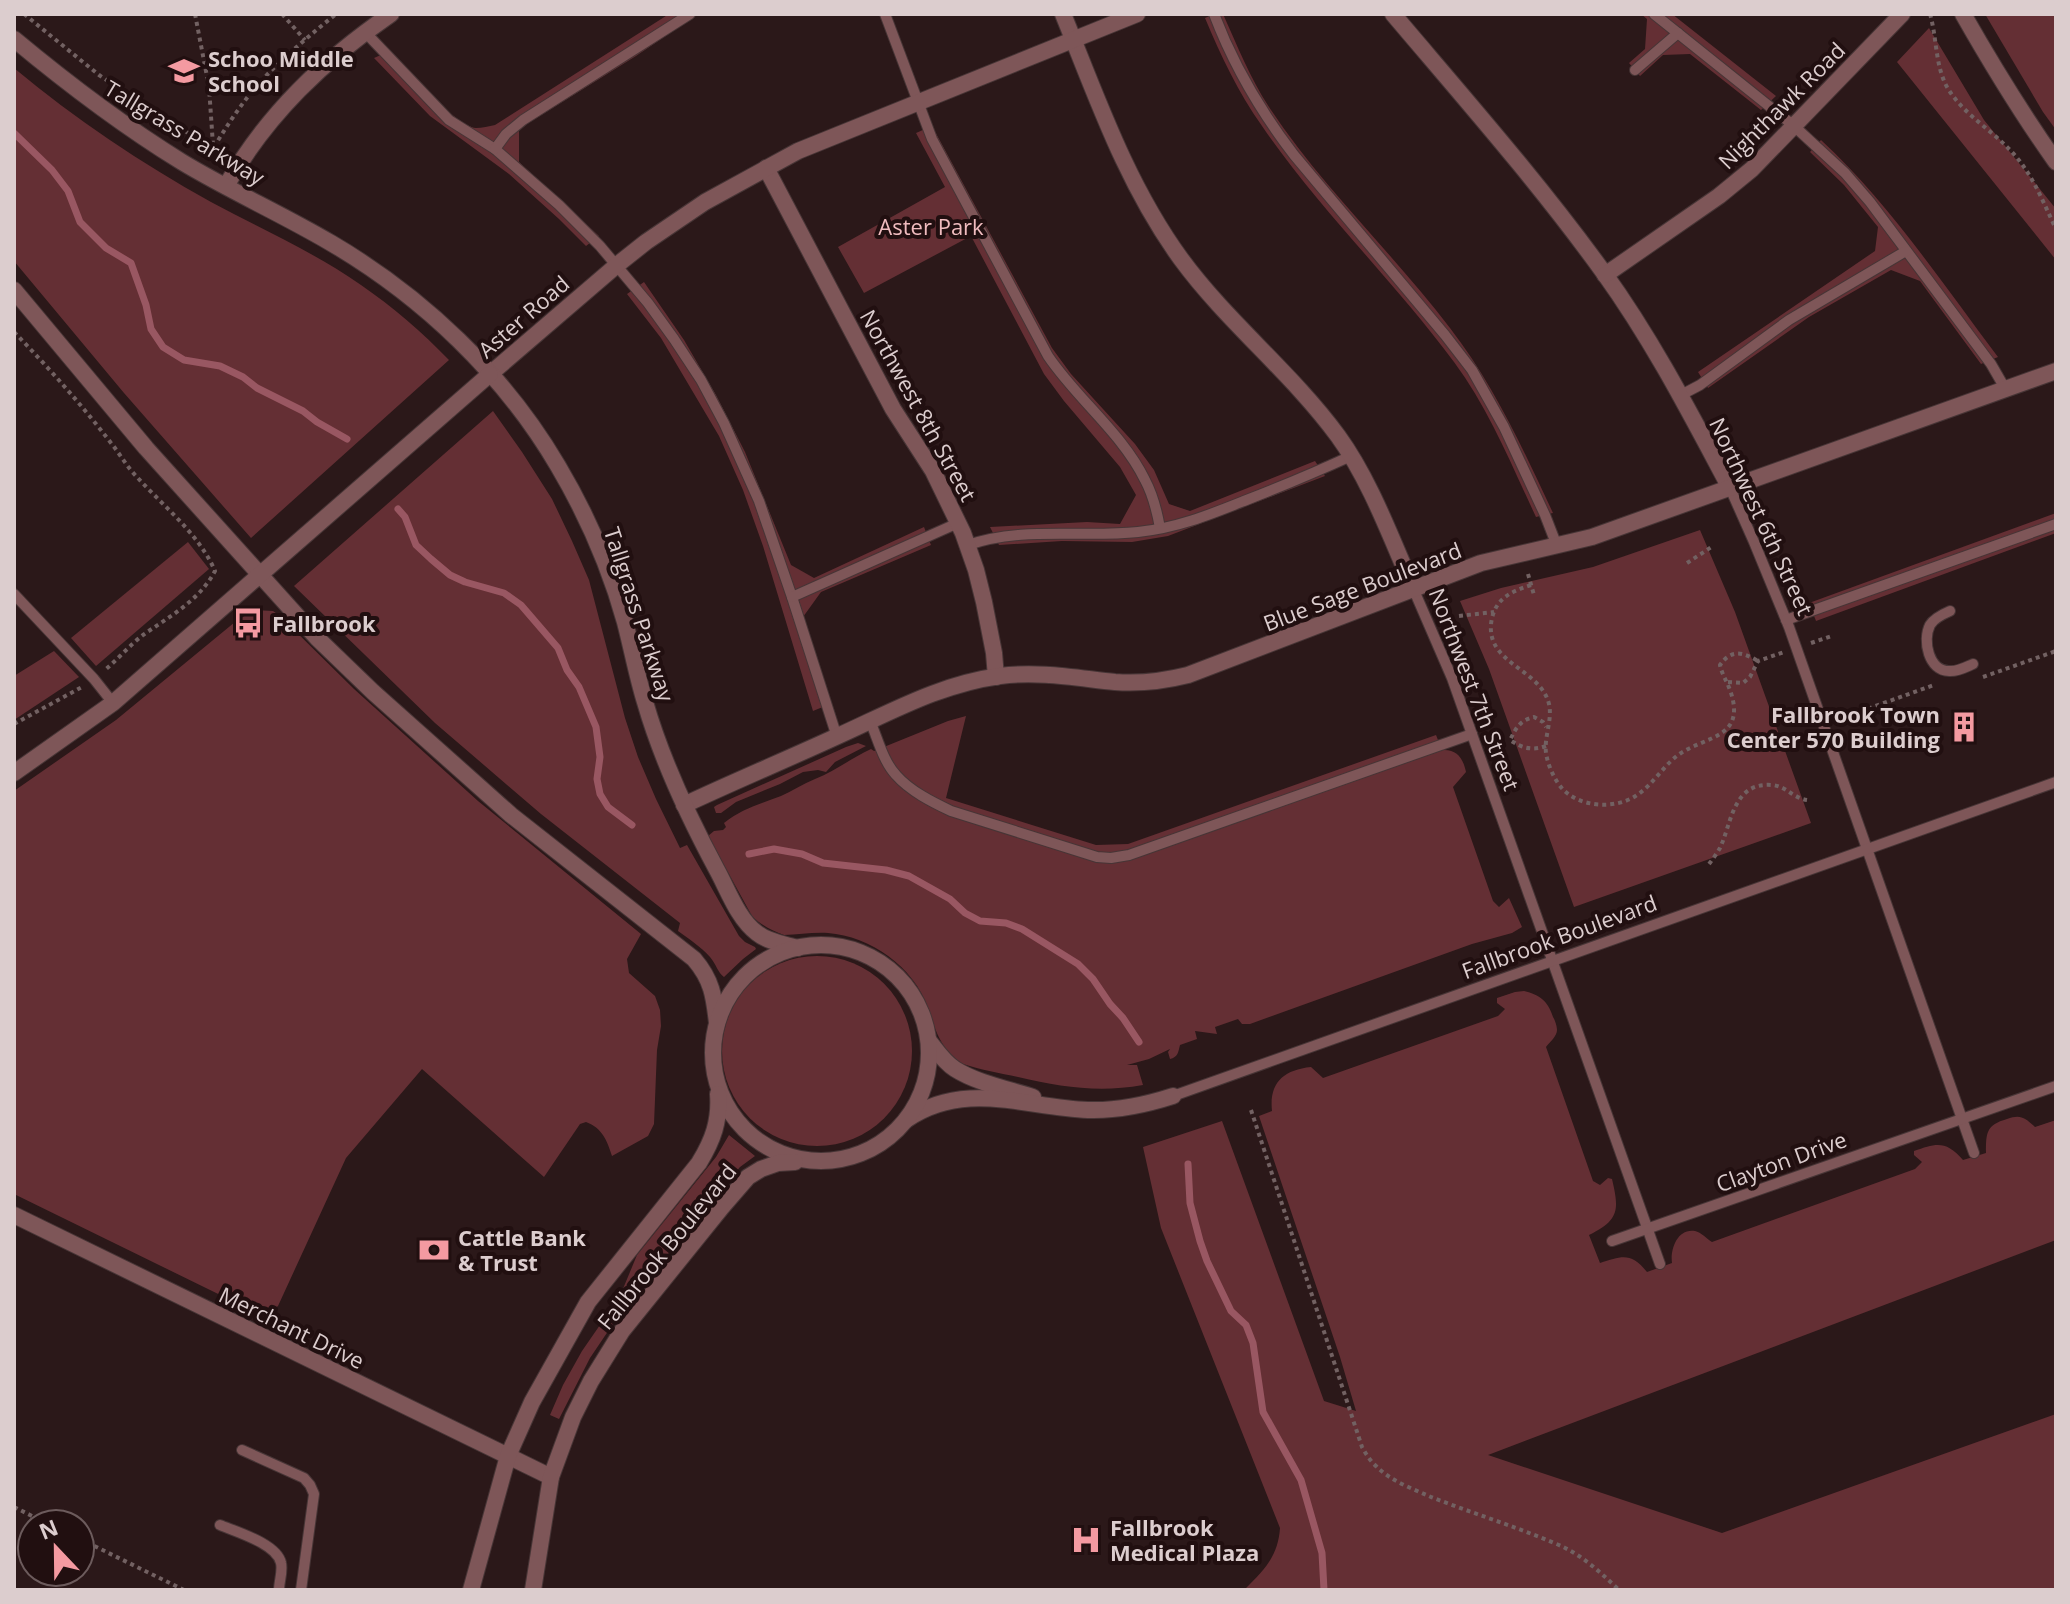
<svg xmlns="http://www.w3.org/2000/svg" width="2070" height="1604" viewBox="0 0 2070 1604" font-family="'Open Sans',sans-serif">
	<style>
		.green { fill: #642f34 }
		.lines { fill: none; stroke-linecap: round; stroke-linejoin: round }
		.stream { stroke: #995762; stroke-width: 7 }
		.service-casing { stroke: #473536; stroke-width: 12 }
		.minor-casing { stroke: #473536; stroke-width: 18 }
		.tertiary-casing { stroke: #473536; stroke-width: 18 }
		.path { stroke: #726162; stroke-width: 4; stroke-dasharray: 4 4; stroke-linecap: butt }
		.service { stroke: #7e5658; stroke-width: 10 }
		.minor { stroke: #7e5658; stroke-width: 16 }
		.tertiary { stroke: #7e5658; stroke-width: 16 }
		.labels { text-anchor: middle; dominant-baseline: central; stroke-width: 8; stroke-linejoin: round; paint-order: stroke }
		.poi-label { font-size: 22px; font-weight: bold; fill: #dccdce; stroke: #210f10; text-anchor: start }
		.street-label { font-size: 22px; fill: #dccdce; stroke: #210f10 }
		.park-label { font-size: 22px; fill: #f0bcbf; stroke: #210f10 }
	</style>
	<rect width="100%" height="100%" fill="#2b1819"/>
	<!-- green -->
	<g class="green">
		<path d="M 669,14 L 698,14 L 636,56 L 519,129 L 519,162 L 599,236 L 586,246 L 559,219 L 509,174 L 430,116 L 374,58 L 390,51 C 406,68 455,126 476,128 C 482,128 489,126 495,125 Z"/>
		<path d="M 1214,14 L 1223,14 C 1237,45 1250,78 1269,107 C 1321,186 1392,252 1450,328 C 1494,385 1523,449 1553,513 L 1536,517 C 1511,464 1489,409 1454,362 C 1393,280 1319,209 1262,126 C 1238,92 1221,56 1205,18 Z"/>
		<polygon points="1641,14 1672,14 1776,96 1761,110 1690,54 1663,55 1640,76 1629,63 1645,49 1647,19"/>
		<polygon points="1985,14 2056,14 2056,130 2043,112"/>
		<polygon points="1929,28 1984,120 2056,209 2056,260 1897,62"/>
		<path d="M 14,68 C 75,119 141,163 211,202 C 261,229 314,252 361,285 C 393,307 422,332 449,360 L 251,538 L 124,393 L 14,261 Z"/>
		<polygon points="932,126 1052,348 1071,374 1135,444 1154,470 1169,504 1190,511 1315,461 1325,476 1168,536 1132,542 1062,541 999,545 990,527 1087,522 1120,524 1136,495 1120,467 1064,401 1044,374 971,236 864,293 838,247 945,187 916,133"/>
		<path d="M 1821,140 C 1889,203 1942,283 1998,357 L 1981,364 L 1920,281 L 1891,270 L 1809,317 L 1708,388 L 1698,372 L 1875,251 L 1878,227 L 1844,185 L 1810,152 Z"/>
		<polygon points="644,282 684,340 716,395 745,452 791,565 814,578 924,527 931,545 821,592 803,617 830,704 813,711 763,546 743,490 719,436 661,338 627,294"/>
		<path d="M 493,411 L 522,452 L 552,499 L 572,541 L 589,580 L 625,718 L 638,757 L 656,799 L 680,848 L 687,845 L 739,936 L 745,942 L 755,947 L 756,949 L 743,959 L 724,977 C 718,973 716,964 710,957 C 701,947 689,939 678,931 L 680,923 L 541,814 L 435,723 L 294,586 Z"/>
		<polygon points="2056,513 2056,533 1816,621 1809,603"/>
		<polygon points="1700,530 1735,612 1811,823 1574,907 1489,669 1460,601 1501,588 1593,567"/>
		<polygon points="188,542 209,569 96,666 71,638"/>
		<path d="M 254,610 L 273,611 L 280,616 L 354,689 L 478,801 L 641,934 L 627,959 L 629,973 L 655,996 L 660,1010 L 661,1026 L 657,1050 L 654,1124 L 648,1136 L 612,1156 C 607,1140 602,1128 586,1122 L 580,1124 L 544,1177 L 422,1069 L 346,1158 L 278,1306 L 271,1311 L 257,1313 L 14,1194 L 14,791 L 116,720 L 235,622 Z"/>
		<polygon points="54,651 79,677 14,720 14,676"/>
		<path d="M 966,716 L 946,798 L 1096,845 L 1128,844 L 1436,735 L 1442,750 C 1457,749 1463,758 1466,772 L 1453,787 L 1493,901 L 1499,907 L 1509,898 L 1522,927 L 1512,933 L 1472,944 L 1250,1024 L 1242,1024 L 1238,1019 L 1215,1027 L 1217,1034 L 1195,1031 L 1197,1039 L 1180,1045 C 1178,1053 1178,1057 1170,1059 L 1168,1052 L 1170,1049 L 1149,1059 L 1127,1065 L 1137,1065 L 1143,1085 C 1098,1093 1062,1087 1018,1077 C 1000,1073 981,1070 963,1064 C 941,1050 936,1032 928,1008 C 914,967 870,936 828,933 C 813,932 798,935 784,935 C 772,931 761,925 752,916 L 708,836 L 714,831 L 723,830 L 726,827 L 724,823 C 741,809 760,804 781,796 C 792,791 803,784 815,779 C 836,771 851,758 871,749 L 874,751 L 948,721 Z"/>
		<polygon points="858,743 866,746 835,762 826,772 818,770 803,772 780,784 736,802 721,813 716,813 714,807 717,805 846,747"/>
		<circle cx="817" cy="1051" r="95"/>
		<path d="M 1524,991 C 1540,995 1548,1001 1553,1017 C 1555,1020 1557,1026 1557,1030 C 1557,1036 1550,1042 1546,1047 L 1593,1181 L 1600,1185 L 1608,1178 L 1612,1179 C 1619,1209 1620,1220 1589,1235 L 1600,1263 C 1622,1256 1631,1252 1647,1272 L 1672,1263 C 1670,1250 1677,1228 1695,1231 C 1701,1232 1707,1239 1712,1242 L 1915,1169 L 1922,1162 L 1914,1155 L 1914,1151 C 1936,1143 1946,1140 1963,1160 L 1986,1153 C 1986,1133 1986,1125 2007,1119 C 2021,1114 2025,1118 2035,1127 L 2056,1120 L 2056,1240 L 1488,1455 L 1722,1533 L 2056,1414 L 2056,1590 L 1244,1590 C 1264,1570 1278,1557 1280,1528 L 1161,1228 L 1143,1147 L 1222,1121 L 1324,1401 L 1356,1411 L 1340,1357 L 1259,1116 L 1272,1111 C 1269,1083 1283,1070 1311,1067 L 1323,1078 L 1498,1016 L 1505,1009 L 1497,1003 L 1497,998 L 1515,992 Z"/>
		<polygon points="729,1135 755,1156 740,1167 625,1306 590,1358 559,1419 550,1415 563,1385 582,1351 620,1296 637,1255 716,1157"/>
	</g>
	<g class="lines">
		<!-- stream -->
		<g class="stream">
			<polyline points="14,133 52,170 68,191 80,222 106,248 131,263 146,305 151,329 163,347 184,360 220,366 243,377 257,388 303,411 317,422 347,439"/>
			<polyline points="398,509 405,517 416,545 431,559 450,575 465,582 504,593 521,605 558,648 567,670 579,687 596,727 600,757 597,779 600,794 608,807 632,825"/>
			<polyline points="749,854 774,849 802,854 823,863 886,870 909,876 950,899 965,913 980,921 1006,923 1022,929 1078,964 1093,979 1110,1004 1123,1018 1139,1042"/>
			<polyline points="1188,1164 1190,1203 1200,1241 1207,1261 1231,1311 1246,1325 1253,1343 1263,1412 1301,1480 1322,1553 1324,1590"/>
		</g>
		<!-- service casing -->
		<g class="service-casing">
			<g id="service">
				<path d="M 885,14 L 932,139 L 1048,356 C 1077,399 1122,433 1145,480 C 1153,495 1157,511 1160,528"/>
				<path d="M 1214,14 C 1233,64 1261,112 1294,155 L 1445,335 L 1472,370 L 1504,427 L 1545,515 L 1557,546"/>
				<polyline points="1654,14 1794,126 1845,173 1870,202 1991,364 2006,390"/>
				<polyline points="365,32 449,120 495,149 559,205 600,246 648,303 674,339 701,380 724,423 759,501 792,597 837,737"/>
				<polyline points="1635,70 1678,33"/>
				<polyline points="495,149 506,134 523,120 690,14"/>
				<polyline points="1681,395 1700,385 1789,320 1906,251"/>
				<polyline points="1730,488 1754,542 1789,627 1974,1153"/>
				<path d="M 968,545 C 1023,526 1081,538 1138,532 C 1177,528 1209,515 1244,501 C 1280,487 1316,472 1351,456"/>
				<polyline points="1413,588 1452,678 1660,1264"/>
				<polyline points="14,594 94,679 113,703"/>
				<polyline points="792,597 958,523"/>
				<path d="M 1950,611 C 1943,614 1934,618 1930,625 C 1922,641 1929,671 1949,671 C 1957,672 1966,667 1973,664"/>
				<polyline points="1786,620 2056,524"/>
				<path d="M 870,721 C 878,739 883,761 896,775 C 910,791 932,802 951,811 L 1097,857 L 1111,858 L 1129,855 L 1472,734"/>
				<polyline points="1173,1096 2056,782"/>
				<polyline points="1612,1241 2056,1086"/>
				<polyline points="242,1450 304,1478 310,1485 314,1494 301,1590"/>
				<path d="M 220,1525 C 237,1532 277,1544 281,1563 C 283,1571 279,1582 279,1590"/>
			</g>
		</g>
		<!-- minor casing -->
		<g class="minor-casing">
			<g id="minor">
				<path d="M 1063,14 C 1097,98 1127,185 1181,259 C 1228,323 1291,372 1338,436 C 1370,480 1391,538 1413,588"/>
				<path d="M 1393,14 C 1465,99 1539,183 1604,273 C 1653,341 1691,415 1730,488"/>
				<polyline points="766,168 893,409 933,471 963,533 976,570 984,602 994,653 996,677"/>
				<path d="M 226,186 C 267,114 324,60 391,14"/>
				<polyline points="1605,275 1719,196 1752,169 1902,14"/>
				<polyline points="490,374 617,265 646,242 705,202 798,151 1137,14"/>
				<path d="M 684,805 C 735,781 788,759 840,735 C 893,711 941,684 1000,676 C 1039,671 1076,678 1115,682 C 1140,684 1164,681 1188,675 L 1481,563 L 1592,537 L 2056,371"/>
				<path d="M 929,1041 C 937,1051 944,1062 955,1069 C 977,1083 1008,1089 1033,1097"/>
				<path d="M 906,1120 C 964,1080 1023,1107 1088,1110 C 1117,1111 1145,1105 1173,1096"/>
				<polyline points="14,1215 551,1477"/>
			</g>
		</g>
		<!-- tertiary casing -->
		<g class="tertiary-casing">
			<g id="tertiary">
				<path d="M 1963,14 C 1992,65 2022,114 2056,162"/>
				<path d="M 14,39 C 68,84 122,125 182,162 C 230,191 282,214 331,243 C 423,297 504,374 558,466 C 587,515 610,568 625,622 C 632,649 637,676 645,702 C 662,761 688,816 717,870 C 728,890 738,919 757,933 C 768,942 784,944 798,948"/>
				<path d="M 14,290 L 146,448 L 317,638 L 373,692 L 511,815 L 694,959 C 712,980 714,996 717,1023"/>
				<polyline points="14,773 113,703 490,374"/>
				<circle cx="821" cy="1053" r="108"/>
				<path d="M 471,1590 L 508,1456 L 532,1402 L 588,1302 L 699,1163 C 713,1140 720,1121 718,1094"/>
				<polyline points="533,1590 551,1477 573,1417 591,1381 622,1331 722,1207 748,1177 761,1169 778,1163 795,1162"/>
			</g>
		</g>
		<!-- path -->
		<g class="path">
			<polyline points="24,14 99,75 157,114 213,148"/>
			<polyline points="195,14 209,87 213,145"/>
			<polyline points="282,14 305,40"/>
			<path d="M 1930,14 C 1937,38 1935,65 1947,87 C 1962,113 1989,128 2009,149 C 2032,172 2042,200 2056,229"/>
			<path d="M 214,147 C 228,124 243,101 261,81 C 284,57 310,35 336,14"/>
			<path d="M 14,332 C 48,367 81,404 111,443 C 120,454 127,467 137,477 C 164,507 199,534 215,571 C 199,601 170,616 143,635 C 130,645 118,659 105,670"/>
			<polyline points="1687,563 1713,546"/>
			<polyline points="1528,574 1534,595"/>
			<path d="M 1531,585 C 1513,591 1497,597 1492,618 C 1482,664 1540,667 1549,704 C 1553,722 1542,740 1547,758 C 1549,767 1554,778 1560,786 C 1577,808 1616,810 1637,795 C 1654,784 1664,764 1681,753 C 1708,736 1745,737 1731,693 C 1728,683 1722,675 1720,665 C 1731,649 1743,652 1758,661"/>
			<polyline points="1459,616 1494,612"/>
			<polyline points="1811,643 1832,636"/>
			<polyline points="1983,677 2056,651"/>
			<polyline points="1728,682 1743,683 1750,677 1758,661 1784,652"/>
			<polyline points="1853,714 1934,685"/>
			<polyline points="14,724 82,687"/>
			<path d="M 1546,746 C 1532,751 1522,748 1510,740 C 1516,728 1520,720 1534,717 L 1543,722 L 1546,727"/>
			<path d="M 1709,864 C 1713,859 1717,853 1720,848 C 1732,822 1733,782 1772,785 C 1786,786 1793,798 1807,800"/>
			<path d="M 1251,1110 L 1362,1447 C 1366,1454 1370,1461 1377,1467 C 1391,1481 1413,1489 1431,1497 C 1472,1513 1514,1526 1554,1543 C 1580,1553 1599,1571 1619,1590"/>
			<polyline points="14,1507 48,1524"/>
			<polyline points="80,1539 184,1590"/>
		</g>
		<!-- service -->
		<use href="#service" class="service"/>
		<!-- minor -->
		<use href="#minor" class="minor"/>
		<!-- tertiary -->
		<use href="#tertiary" class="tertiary"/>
	</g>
	<!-- icons -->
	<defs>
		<g id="school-bare" transform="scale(2.4)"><path d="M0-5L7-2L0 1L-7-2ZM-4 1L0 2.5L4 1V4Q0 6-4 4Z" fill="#f49aa1" stroke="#210f10" stroke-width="2.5" paint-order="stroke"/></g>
		<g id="bus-bare" transform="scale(2.4)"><path d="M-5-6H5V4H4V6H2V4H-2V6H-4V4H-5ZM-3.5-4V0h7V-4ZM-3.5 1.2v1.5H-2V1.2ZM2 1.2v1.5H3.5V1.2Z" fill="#f49aa1" stroke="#210f10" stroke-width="2.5" paint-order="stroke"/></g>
		<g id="building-bare" transform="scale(2.4)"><path d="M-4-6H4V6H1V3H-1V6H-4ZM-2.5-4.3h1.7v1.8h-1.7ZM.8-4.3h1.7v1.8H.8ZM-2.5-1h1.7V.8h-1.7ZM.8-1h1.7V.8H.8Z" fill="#f49aa1" stroke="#210f10" stroke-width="2.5" paint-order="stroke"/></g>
		<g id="bank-bare" transform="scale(2.4)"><path d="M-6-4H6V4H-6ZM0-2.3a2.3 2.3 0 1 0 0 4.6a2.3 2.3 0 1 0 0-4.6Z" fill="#f49aa1" stroke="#210f10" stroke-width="2.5" paint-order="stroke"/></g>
		<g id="hospital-bare" transform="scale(2.4)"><path d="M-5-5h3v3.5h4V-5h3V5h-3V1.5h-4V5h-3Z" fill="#f49aa1" stroke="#210f10" stroke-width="2.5" paint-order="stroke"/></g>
	</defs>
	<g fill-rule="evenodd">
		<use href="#school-bare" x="184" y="71"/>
		<use href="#bus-bare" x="248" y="623"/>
		<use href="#building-bare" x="1964" y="727"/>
		<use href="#bank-bare" x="434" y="1250"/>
		<use href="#hospital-bare" x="1086" y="1540"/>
	</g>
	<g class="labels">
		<!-- poi labels -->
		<g class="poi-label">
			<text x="208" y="58">Schoo Middle<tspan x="208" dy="25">School</tspan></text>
			<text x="272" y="623">Fallbrook</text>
			<text x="1940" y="714" text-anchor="end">Fallbrook Town<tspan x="1940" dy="25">Center 570 Building</tspan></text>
			<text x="458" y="1237">Cattle Bank<tspan x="458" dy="25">&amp; Trust</tspan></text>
			<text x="1110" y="1527">Fallbrook<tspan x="1110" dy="25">Medical Plaza</tspan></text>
		</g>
		<!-- street labels -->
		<g class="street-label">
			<text transform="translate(1781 105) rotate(-45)">Nighthawk Road</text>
			<text transform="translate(185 132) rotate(31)">Tallgrass Parkway</text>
			<text transform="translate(523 316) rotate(-41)">Aster Road</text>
			<text transform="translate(919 405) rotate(61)">Northwest 8th Street</text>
			<text transform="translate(1762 516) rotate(65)">Northwest 6th Street</text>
			<text transform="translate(1362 586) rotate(-21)">Blue Sage Boulevard</text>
			<text transform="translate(640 614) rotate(72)">Tallgrass Parkway</text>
			<text transform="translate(1475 689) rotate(69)">Northwest 7th Street</text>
			<text transform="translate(1559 936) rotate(-20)">Fallbrook Boulevard</text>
			<text transform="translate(1781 1161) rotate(-20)">Clayton Drive</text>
			<text transform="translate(666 1246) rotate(-51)">Fallbrook Boulevard</text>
			<text transform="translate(292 1327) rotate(26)">Merchant Drive</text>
		</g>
		<!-- park labels -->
		<g class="park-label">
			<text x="931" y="226">Aster Park</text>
		</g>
	</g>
	<!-- border -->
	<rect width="2070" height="1604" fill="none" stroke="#dccdce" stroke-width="32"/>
	<!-- north arrow -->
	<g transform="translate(56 1548) rotate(338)"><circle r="38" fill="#210f10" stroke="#6c5b5c" stroke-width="2"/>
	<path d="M0-6L14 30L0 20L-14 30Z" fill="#f49aa1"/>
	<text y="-12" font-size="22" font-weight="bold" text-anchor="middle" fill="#dccdce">N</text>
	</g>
</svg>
